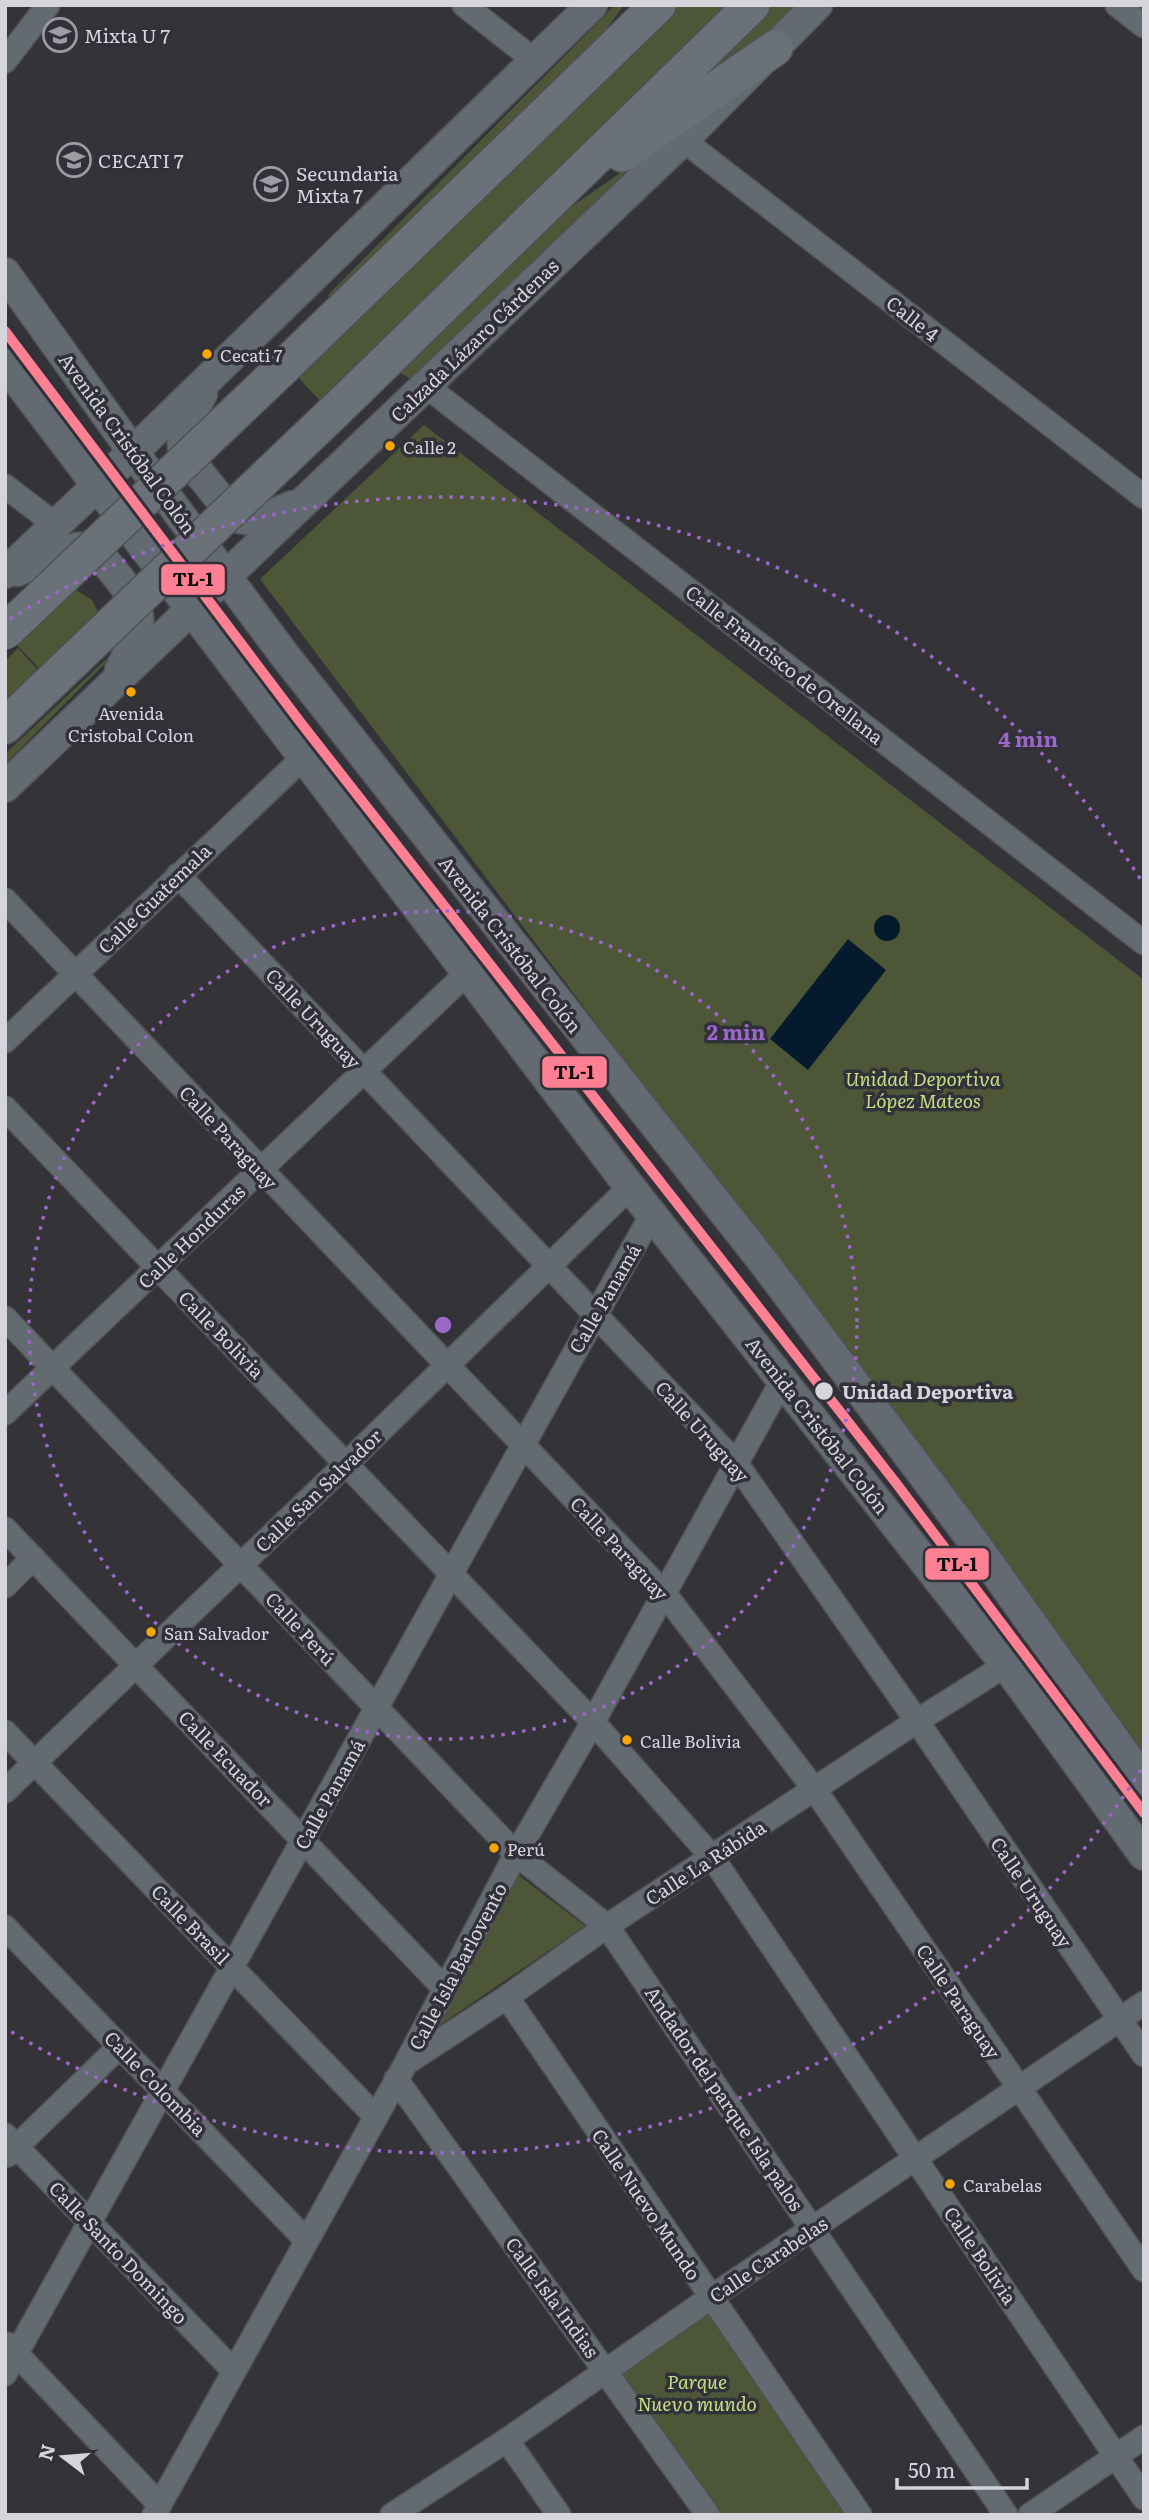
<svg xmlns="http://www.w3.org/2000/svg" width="1149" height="2520" viewBox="0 0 1149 2520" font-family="Literata,serif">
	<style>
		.green { fill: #4d5637 }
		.water { fill: #061a2e }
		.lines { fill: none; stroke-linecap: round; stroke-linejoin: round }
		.minor-casing { stroke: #515155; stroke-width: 26 }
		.major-casing { stroke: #515155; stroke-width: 33 }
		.highway-casing { stroke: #515155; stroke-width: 38 }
		.minor { stroke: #636a70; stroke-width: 23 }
		.major { stroke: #636a72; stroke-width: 30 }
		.highway { stroke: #6a7178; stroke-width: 35 }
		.highway-bridge-casing { stroke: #515155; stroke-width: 38; stroke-linecap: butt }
		.highway-bridge { stroke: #6a7178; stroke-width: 35 }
		.rail-1-casing { stroke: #32313a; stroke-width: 16 }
		.rail-1 { stroke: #ff8093; stroke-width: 10 }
		.ring { fill: none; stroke: #9b67c9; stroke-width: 3.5; stroke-dasharray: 3.5 7 }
		.bus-dot { fill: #f7a600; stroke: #32313a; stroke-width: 2.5 }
		.stop-dot { fill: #d6d5db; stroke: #32313a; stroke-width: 2.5 }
		.labels { text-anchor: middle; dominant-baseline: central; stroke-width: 7; stroke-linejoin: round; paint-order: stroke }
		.bus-label { font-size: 17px; fill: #d6d5db; stroke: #32313a; text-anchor: start }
		.poi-label { font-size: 19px; fill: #d6d5db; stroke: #32313a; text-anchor: start }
		.street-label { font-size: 19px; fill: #d6d5db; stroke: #32313a }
		.park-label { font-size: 19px; font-style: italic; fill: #c6df84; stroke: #32313a }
		.stop-label { font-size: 19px; font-weight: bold; fill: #d6d5db; stroke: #32313a; text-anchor: start }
		.centre { fill: #9b67c9; stroke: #32313a; stroke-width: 3.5 }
		.ring-label { font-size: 21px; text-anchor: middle; font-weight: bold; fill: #9b67c9; stroke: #32313a; stroke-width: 7; stroke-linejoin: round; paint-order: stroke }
		.line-badge { stroke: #32313a; stroke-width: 2.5 }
		.pale-badge-label { font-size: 19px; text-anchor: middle; font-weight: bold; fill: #111 }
	</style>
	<rect width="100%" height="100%" fill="#333338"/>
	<!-- green -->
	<g class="green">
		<polygon points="615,5 624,5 575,72 335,306 328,295"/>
		<polygon points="676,5 734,5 323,404 295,374"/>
		<polygon points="769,5 806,5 630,136"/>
		<polygon points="666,141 410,379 397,370 545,225"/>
		<polygon points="424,425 1144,980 1144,1753 1057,1632 260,579"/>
		<polygon points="54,576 92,600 113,641 62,692 5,633"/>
		<polygon points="148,620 5,764 5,754"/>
		<polygon points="18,648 40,672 5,706 5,661"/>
		<polygon points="517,1874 585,1926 434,2029"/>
		<polygon points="707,2311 847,2515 718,2515 618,2374"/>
	</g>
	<!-- water -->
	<g class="water">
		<circle cx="887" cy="928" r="13"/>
		<polygon points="848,939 886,970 808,1070 770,1039"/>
	</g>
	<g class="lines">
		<!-- minor casing -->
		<g class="minor-casing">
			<g id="minor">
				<polyline points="464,5 534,60"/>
				<polyline points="1117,5 1144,26"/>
				<polyline points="5,61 48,5"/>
				<polyline points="683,140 1144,497"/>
				<polyline points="426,386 1144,943"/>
				<polyline points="5,486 56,525"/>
				<polyline points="178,875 736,1463 917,1721 1144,2055"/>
				<polyline points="5,900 664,1593 815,1790 1144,2270"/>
				<polyline points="5,1041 304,757"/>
				<polyline points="5,1108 593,1722 712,1857 1144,2498"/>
				<polyline points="5,1318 516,1854 607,1926 1006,2515"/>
				<polyline points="5,1413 468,972"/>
				<polyline points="5,1529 445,1989"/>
				<polyline points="5,1586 33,1558"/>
				<polyline points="5,1732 376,2117"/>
				<polyline points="5,1791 346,1464 630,1187"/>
				<polyline points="5,1927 306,2240"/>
				<polyline points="507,1997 860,2515"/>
				<polyline points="408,2062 507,1997 607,1926 917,1721 1006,1665"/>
				<polyline points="396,2079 708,2515"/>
				<polyline points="5,2135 233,2370"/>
				<polyline points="8,2155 120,2046"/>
				<polyline points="7,2344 160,2505"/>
				<polyline points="5,2374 652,1214"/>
				<polyline points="507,2440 559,2515"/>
				<polyline points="154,2515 406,2063 516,1854 593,1722 782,1381"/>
				<polyline points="392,2515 507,2440 710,2298 1144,2003"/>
				<polyline points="1030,2515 1144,2437"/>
			</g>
		</g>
		<!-- major casing -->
		<g class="major-casing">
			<g id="major">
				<polyline points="5,273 133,452 286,657 765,1264 973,1541 1144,1781"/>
				<polyline points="5,364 630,1187 1006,1665 1144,1855"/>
				<path d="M 202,394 C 192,412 178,433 184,454 L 234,516 C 252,525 275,513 293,506"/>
				<path d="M 17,571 C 34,564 68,545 84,548 C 98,551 105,561 113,571 C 147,612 144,624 120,670"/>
				<polyline points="5,573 133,452 592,5"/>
				<polyline points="5,787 683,140 817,5"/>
			</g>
		</g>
		<!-- highway casing -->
		<g class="highway-casing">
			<g id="highway">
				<polyline points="622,154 775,48"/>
				<polyline points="294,357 658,5"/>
				<polyline points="336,410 752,5"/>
				<polyline points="5,726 30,702"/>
			</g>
		</g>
		<!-- minor -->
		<use href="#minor" class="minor"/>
		<!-- major -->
		<use href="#major" class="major"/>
		<!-- highway -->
		<use href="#highway" class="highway"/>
		<!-- highway-bridge casing -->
		<g class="highway-bridge-casing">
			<g id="highway-bridge">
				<polyline points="5,632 294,357"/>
				<polyline points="30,702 336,410"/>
			</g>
		</g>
		<!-- highway-bridge -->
		<use href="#highway-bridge" class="highway-bridge"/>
		<!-- rail-1 casing -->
		<g class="rail-1-casing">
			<polyline id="rail-1" points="5,331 301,723 896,1483 1144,1813"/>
		</g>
		<!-- rail-1 -->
		<use href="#rail-1" class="rail-1"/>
	</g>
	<!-- distance rings -->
	<g class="ring">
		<circle cx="443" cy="1325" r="414"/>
		<path d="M1141 1770A828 828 0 0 1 10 2031M10 619A828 828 0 0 1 1141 880"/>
	</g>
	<!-- icons -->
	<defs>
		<g id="school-ring" transform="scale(1.75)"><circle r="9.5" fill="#32313a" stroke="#9d9ca2" stroke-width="1.5"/><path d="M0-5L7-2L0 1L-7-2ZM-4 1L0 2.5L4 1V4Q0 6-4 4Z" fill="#9d9ca2"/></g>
	</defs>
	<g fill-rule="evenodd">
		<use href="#school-ring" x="60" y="35"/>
		<use href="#school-ring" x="74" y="160"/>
		<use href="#school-ring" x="271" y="184"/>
	</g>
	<!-- markers -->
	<g class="bus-dot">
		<circle cx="207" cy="354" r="6"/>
		<circle cx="390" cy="446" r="6"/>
		<circle cx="131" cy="692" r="6"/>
		<circle cx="151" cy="1632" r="6"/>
		<circle cx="627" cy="1740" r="6"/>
		<circle cx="494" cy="1848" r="6"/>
		<circle cx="950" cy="2184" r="6"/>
	</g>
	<circle class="stop-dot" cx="824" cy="1391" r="10"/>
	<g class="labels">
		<!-- bus labels -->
		<g class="bus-label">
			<text x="220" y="354">Cecati 7</text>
			<text x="403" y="446">Calle 2</text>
			<text x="131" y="712" text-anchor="middle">Avenida<tspan x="131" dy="22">Cristobal Colon</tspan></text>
			<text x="164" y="1632">San Salvador</text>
			<text x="640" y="1740">Calle Bolivia</text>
			<text x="507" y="1848">Perú</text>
			<text x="963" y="2184">Carabelas</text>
		</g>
		<!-- poi labels -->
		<g class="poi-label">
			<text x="84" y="35">Mixta U 7</text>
			<text x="98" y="160">CECATI 7</text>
			<text x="296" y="173">Secundaria<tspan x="296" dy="22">Mixta 7</tspan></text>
		</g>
		<!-- street labels -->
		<g class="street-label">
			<text transform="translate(913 318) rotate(38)">Calle 4</text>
			<text transform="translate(474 340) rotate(-44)">Calzada Lázaro Cárdenas</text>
			<text transform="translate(128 443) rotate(54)">Avenida Cristóbal Colón</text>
			<text transform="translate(785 664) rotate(38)">Calle Francisco de Orellana</text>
			<text transform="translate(154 898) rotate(-44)">Calle Guatemala</text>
			<text transform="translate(511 944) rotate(52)">Avenida Cristóbal Colón</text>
			<text transform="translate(314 1018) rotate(47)">Calle Uruguay</text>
			<text transform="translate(229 1137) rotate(47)">Calle Paraguay</text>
			<text transform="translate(191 1236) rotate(-44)">Calle Honduras</text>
			<text transform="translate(604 1298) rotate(-60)">Calle Panamá</text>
			<text transform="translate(222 1334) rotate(46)">Calle Bolivia</text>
			<text transform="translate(818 1425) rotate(52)">Avenida Cristóbal Colón</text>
			<text transform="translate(703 1431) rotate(48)">Calle Uruguay</text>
			<text transform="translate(318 1490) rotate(-44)">Calle San Salvador</text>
			<text transform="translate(620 1548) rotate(47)">Calle Paraguay</text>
			<text transform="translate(301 1628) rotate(47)">Calle Perú</text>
			<text transform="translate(226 1758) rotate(46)">Calle Ecuador</text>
			<text transform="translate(329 1794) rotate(-61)">Calle Panamá</text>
			<text transform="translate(705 1862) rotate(-33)">Calle La Rábida</text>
			<text transform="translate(1032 1892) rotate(56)">Calle Uruguay</text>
			<text transform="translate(191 1924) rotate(46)">Calle Brasil</text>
			<text transform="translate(457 1966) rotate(-62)">Calle Isla Barlovento</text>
			<text transform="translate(959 2001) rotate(56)">Calle Paraguay</text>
			<text transform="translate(156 2083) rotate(46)">Calle Colombia</text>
			<text transform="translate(725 2098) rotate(56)">Andador del parque Isla palos</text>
			<text transform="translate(647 2204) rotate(56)">Calle Nuevo Mundo</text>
			<text transform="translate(119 2252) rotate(46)">Calle Santo Domingo</text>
			<text transform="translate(981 2255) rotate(56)">Calle Bolivia</text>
			<text transform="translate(768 2259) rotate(-34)">Calle Carabelas</text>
			<text transform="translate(553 2297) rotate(54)">Calle Isla Indias</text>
		</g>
		<!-- park labels -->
		<g class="park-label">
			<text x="923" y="1078">Unidad Deportiva<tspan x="923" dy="22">López Mateos</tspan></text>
			<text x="697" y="2381">Parque<tspan x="697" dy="22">Nuevo mundo</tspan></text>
		</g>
		<!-- stop labels -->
		<g class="stop-label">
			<text x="842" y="1391">Unidad Deportiva</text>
		</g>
	</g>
	<circle cx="443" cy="1325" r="10" class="centre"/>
	<g class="ring-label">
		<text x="1028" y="747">4 min</text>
		<text x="736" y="1040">2 min</text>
	</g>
	<g class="line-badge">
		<rect x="160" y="563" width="66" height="33" rx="7" fill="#ff8093"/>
		<rect x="541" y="1055" width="67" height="34" rx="7" fill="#ff8093"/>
		<rect x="924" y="1547" width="66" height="34" rx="7" fill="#ff8093"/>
	</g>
	<g class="pale-badge-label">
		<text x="193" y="586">TL-1</text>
		<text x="574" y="1079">TL-1</text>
		<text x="957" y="1571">TL-1</text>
	</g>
	<!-- border -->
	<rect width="1149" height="2520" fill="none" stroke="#d6d5db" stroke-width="14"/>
	<!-- north arrow -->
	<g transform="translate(63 2457) rotate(286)" stroke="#32313a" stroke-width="5" paint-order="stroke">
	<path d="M0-5L12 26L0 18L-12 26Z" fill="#d6d5db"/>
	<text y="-10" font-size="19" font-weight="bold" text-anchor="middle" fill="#d6d5db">N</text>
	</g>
	<!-- scale -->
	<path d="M897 2478v10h130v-10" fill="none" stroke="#d6d5db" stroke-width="3.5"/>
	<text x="908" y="2478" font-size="21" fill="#d6d5db" stroke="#32313a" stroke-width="5" paint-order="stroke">50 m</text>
</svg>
